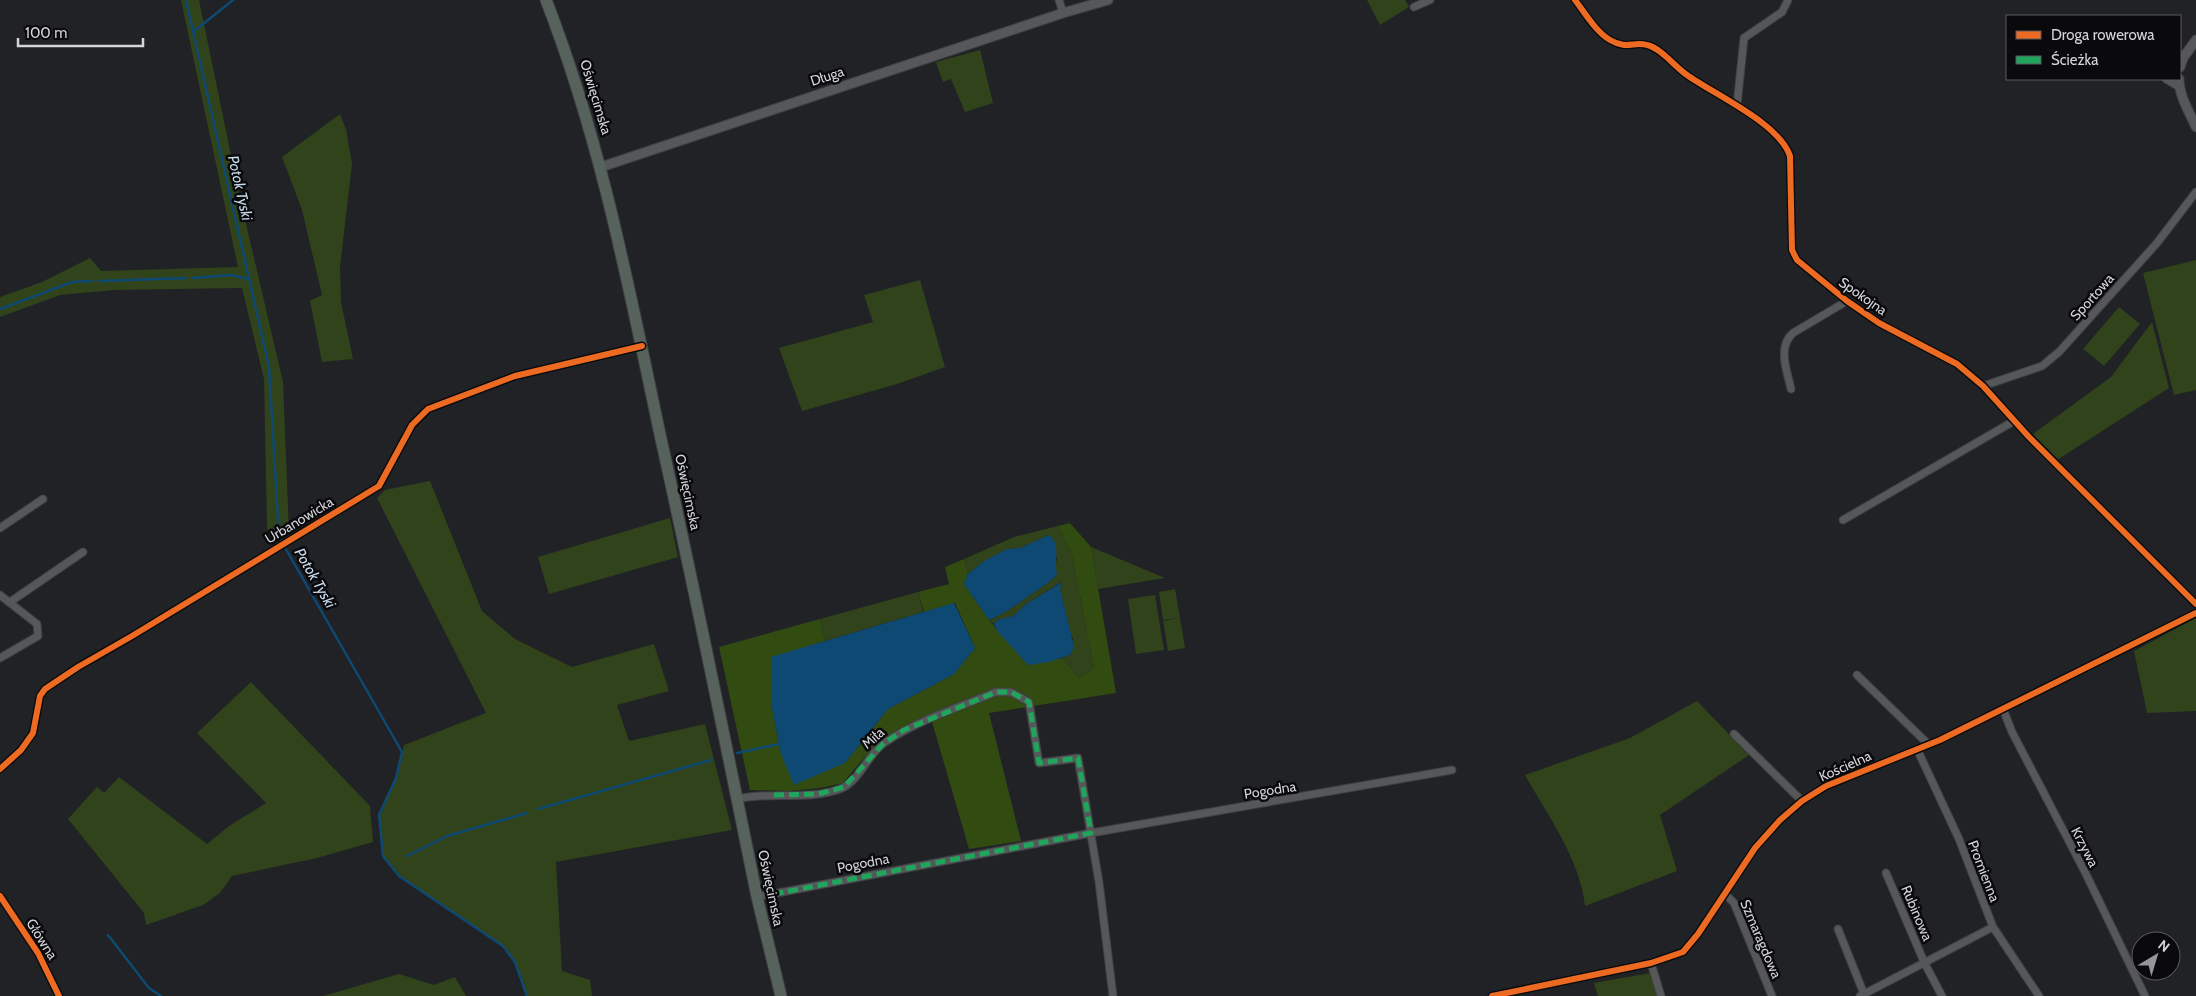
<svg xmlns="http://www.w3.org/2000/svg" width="2196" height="996" viewBox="0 0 2196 996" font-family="Cabin,sans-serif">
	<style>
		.green { fill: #30431b }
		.forest { fill: #324b10 }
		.water { fill: #0e4973 }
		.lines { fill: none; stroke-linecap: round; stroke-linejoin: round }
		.stream { stroke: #0e4973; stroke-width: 2.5 }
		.minor-casing { stroke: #3e3f42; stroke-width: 9 }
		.tertiary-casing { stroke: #3e3f42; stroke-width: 11 }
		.trunk-casing { stroke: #3e3f42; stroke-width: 13 }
		.minor { stroke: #565758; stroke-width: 7 }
		.tertiary { stroke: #565758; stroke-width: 9 }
		.trunk { stroke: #58625c; stroke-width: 11 }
		.quiet { stroke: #20a55d; stroke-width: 5; stroke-dasharray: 10 5; stroke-linecap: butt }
		.cycleway-casing { stroke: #0a0a0d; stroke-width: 9 }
		.cycleway { stroke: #ed6a23; stroke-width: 6 }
		.labels { text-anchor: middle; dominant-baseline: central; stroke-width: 5; stroke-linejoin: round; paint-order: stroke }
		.street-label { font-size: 14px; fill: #d4d5d8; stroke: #0a0a0d }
		.water-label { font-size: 15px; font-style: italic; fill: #c9dcec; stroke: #0a0a0d }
	</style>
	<rect width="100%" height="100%" fill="#202225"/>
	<!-- green -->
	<g class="green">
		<polygon points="181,0 199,0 239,194 283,382 289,532 270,545 267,526 264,379 242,288 114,290 60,295 0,317 0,297 42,282 90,258 101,271 238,267"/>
		<polygon points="1367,0 1405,0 1409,7 1380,25"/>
		<polygon points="980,50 993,103 965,112 951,79 943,82 936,62"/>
		<polygon points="340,114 346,129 352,164 340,267 341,302 353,359 322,362 310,301 322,295 302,210 282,157"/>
		<polygon points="2196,260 2196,390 2174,395 2143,273"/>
		<polygon points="920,280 945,367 897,384 802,411 779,348 873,322 864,295"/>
		<polygon points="2119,307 2140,324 2104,366 2083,349"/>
		<polygon points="2152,322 2169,388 2057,460 2033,434 2111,377"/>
		<polygon points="430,481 482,611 515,639 572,667 654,644 669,691 617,705 629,741 705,724 732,830 556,862 562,971 590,980 592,996 527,996 515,962 503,946 399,876 383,856 379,815 396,778 404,745 486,713 377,498 385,490"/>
		<polygon points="670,518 678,557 549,594 538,557"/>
		<path d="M 1058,526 L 1072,555 L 1094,668 L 1079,678 L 1062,658 L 1070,655 L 1073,639 L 1069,629 L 1060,589 L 1061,582 L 1026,604 L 1013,616 L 997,620 L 994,624 L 989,620 C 1009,611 1018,603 1036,591 C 1044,585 1051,582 1057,574 L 1055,567 L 1057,559 L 1049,535 L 1020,548 L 1007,549 L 984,561 L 968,574 L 964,559 L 1014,537 Z"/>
		<polygon points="1091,547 1165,578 1098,589"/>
		<polygon points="1175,589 1180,618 1163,620 1159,592"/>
		<polygon points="918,592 923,612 825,641 820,619"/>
		<polygon points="1155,595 1164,650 1136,654 1128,599"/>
		<polygon points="1180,618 1185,648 1168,651 1163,621"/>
		<polygon points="2196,618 2196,711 2147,713 2134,651"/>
		<polygon points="251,682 370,806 373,842 317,858 232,876 220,893 203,905 146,925 144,913 68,819 97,787 104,793 119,777 207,844 229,826 266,803 197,733"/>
		<path d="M 1697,701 L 1749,755 L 1660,815 L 1677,871 L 1585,906 C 1580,859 1548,816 1525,775 L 1630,738 Z"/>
		<polygon points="1656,972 1665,996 1598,996 1594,983"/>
		<polygon points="399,974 434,985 455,977 466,996 323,996"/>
	</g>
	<!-- forest -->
	<polygon class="forest" points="1070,523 1091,547 1116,693 989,713 1021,841 969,849 930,715 875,745 843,783 820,788 790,791 750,790 719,647 820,619 825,641 771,658 771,703 781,754 845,763 888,709 954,674 975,648 955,603 924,612 918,592 949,584 945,567 964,559 968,574 964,584 989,620 1028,665 1062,658 1079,678 1094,668 1072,555 1058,526"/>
	<!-- water -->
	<g class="water">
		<path d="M 1049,535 C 1062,545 1053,560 1057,574 C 1051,582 1044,585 1036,591 C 1018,603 1009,611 989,620 L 964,584 L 968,574 L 984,561 L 1007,549 L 1020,548 Z"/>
		<polygon points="1062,582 1060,589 1074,647 1070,655 1049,662 1028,665 998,632 994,624 997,620 1013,616 1026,604"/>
		<polygon points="954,603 975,648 954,674 888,709 845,763 794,785 781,754 771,703 771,657"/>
	</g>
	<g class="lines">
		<!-- stream -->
		<g class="stream">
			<polyline points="186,0 269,367 279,537 402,752 396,778 379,815 383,856 399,876 503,946 515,962 527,996"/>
			<polyline points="193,32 233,0"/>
			<polyline points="193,278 231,275 248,279"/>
			<polyline points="99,281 187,278"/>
			<polyline points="0,309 72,282 92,281"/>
			<polyline points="737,753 779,744"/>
			<polyline points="538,809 711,760"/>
			<polyline points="407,856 447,836 527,813"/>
			<polyline points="108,935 149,988 161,996"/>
		</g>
		<!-- minor casing -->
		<g class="minor-casing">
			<g id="minor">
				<polyline points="1059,0 1063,13"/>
				<path d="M 1575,0 C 1585,13 1596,32 1610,40 C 1627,50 1634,41 1647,45 C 1661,48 1675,67 1687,75 C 1715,95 1779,123 1790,156 L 1792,250 L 1797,260 L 1847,301 L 1879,323 L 1957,364 L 1983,386 L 2029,437 L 2196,604"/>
				<polyline points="1414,7 1430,0"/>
				<polyline points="2166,79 2179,87"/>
				<polyline points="1737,105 1744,38 1782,12 1788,0"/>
				<polyline points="1983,386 2042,366 2059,352 2157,243 2196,192"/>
				<path d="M 1791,389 C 1787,371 1777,347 1793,333 L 1847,301"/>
				<polyline points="1843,520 2014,421"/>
				<polyline points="0,528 43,499"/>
				<polyline points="0,595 37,624 38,636 0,658"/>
				<polyline points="10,602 83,552"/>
				<polyline points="1857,675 1928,744"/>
				<polyline points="2003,709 2012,732 2085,872 2145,996"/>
				<polyline points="1734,734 1802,801"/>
				<polyline points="1917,749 1959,839 1993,927 2039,996"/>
				<polyline points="0,769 21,750 33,733 40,696 45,689 78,667 132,636 379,486 412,425 428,409 515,376 642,346"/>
				<path d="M 737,799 C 771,791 807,801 840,789 C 859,782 868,754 884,743 C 918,720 959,707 996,692 L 1011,692 L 1029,702 L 1039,763 L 1078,758 L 1099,882 L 1113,996"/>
				<polyline points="1886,873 1925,964 1942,996"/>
				<polyline points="1725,894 1734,903 1772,996"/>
				<polyline points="0,896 38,953 59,996"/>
				<polyline points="757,897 1091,833 1452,770"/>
				<polyline points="1838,929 1864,994"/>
				<polyline points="1651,963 1661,996"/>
				<polyline points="1492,996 1651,963 1683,952 1698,934 1755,848 1780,820 1802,801 1826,786 1940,740 2196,613"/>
				<polyline points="1860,996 1993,927"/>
			</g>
		</g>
		<!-- tertiary casing -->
		<g class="tertiary-casing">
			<g id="tertiary">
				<polyline points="2180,67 2183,58 2196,40"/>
				<path d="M 2179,79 C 2179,96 2189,111 2196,127"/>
				<polyline points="601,167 1063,13 1108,0"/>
			</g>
		</g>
		<!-- trunk casing -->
		<g class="trunk-casing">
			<path id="trunk" d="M 546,0 C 602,144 629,289 661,439 C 695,591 726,744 757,897 L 781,996"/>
		</g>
		<!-- minor -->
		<use href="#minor" class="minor"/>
		<!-- tertiary -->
		<use href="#tertiary" class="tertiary"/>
		<!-- trunk -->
		<use href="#trunk" class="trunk"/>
		<!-- quiet -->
		<polyline class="quiet" points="774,795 818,794 844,787 883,744 904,730 996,692 1011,692 1029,702 1039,763 1078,758 1091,833 779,893"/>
		<!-- cycleway casing -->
		<g class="cycleway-casing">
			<g id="cycleway">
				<path d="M 1575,0 C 1585,13 1596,32 1610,40 C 1627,50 1634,41 1647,45 C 1661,48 1675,67 1687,75 C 1715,95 1779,123 1790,156 L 1792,250 L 1797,260 L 1847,301 L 1879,323 L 1957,364 L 1983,386 L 2029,437 L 2196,604"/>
				<polyline points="0,769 21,750 33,733 40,696 45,689 78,667 132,636 379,486 412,425 428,409 515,376 642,346"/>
				<polyline points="0,896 38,953 59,996"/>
				<polyline points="1492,996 1651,963 1683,952 1698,934 1755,848 1780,820 1802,801 1826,786 1940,740 2196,613"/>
			</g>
		</g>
		<!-- cycleway -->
		<use href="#cycleway" class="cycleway"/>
	</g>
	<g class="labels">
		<!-- street labels -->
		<g class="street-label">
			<text transform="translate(827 76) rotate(-18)">Długa</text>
			<text transform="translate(596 97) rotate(73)">Oświęcimska</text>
			<text transform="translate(1863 296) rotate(35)">Spokojna</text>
			<text transform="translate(2092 297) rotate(-48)">Sportowa</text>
			<text transform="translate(688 492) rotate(78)">Oświęcimska</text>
			<text transform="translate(299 520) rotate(-31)">Urbanowicka</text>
			<text transform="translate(873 738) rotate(-40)">Miła</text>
			<text transform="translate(1845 766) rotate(-24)">Kościelna</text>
			<text transform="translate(1270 790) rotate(-9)">Pogodna</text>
			<text transform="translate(2085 847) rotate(63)">Krzywa</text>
			<text transform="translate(863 863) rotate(-11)">Pogodna</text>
			<text transform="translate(1984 871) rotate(69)">Promienna</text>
			<text transform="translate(771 888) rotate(78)">Oświęcimska</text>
			<text transform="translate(1917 913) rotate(67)">Rubinowa</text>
			<text transform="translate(42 939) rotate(58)">Główna</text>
			<text transform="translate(1761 939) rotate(67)">Szmaragdowa</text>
		</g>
		<!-- water labels -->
		<g class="water-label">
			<text transform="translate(240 188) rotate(77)">Potok Tyski</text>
			<text transform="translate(315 578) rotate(60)">Potok Tyski</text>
		</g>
	</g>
	<!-- legend -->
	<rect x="2006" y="15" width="175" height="65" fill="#0a0a0d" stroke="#5b5b5e"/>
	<rect x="2016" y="31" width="25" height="8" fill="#ed6a23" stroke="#5b5b5e"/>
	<text x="2051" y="40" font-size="15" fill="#d4d5d8">Droga rowerowa</text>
	<rect x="2016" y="56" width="25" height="8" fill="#20a55d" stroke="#5b5b5e"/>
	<text x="2051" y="65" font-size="15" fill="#d4d5d8">Ścieżka</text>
	<!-- north arrow -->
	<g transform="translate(2156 956) rotate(38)"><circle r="24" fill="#0a0a0d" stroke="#5b5b5e"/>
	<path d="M0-4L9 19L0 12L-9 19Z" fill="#959699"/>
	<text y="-8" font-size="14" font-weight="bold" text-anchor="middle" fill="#d4d5d8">N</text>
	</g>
	<!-- scale -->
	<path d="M18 38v8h125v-8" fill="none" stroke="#d4d5d8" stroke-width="2.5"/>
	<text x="25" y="38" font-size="15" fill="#d4d5d8" stroke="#0a0a0d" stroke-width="4" paint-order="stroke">100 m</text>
</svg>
